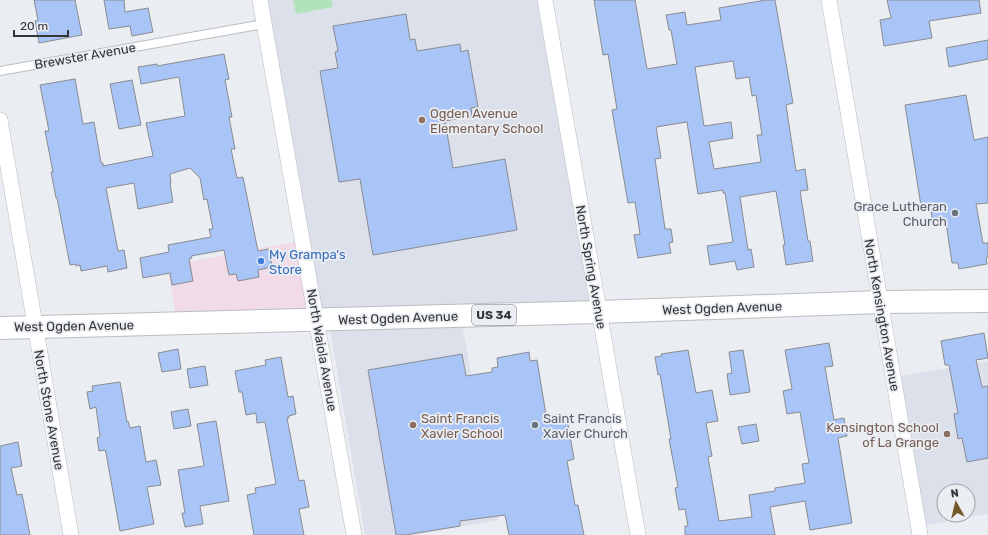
<svg xmlns="http://www.w3.org/2000/svg" width="988" height="535" viewBox="0 0 988 535" font-family="Rubik,sans-serif">
	<style>
		.commercial { fill: #f1dbe9 }
		.built { fill: #dbe0eb; fill-rule: evenodd }
		.green { fill: #b0e3ba }
		.building { fill: #a9c4f7; stroke: #8a8c90; fill-rule: evenodd }
		.lines { fill: none; stroke-linecap: round; stroke-linejoin: round }
		.lane-casing { stroke: #bbbdc1; stroke-width: 10 }
		.street-casing { stroke: #bbbdc1; stroke-width: 16 }
		.primary-casing { stroke: #bbbdc1; stroke-width: 24 }
		.lane { stroke: #fff; stroke-width: 8 }
		.street { stroke: #fff; stroke-width: 15 }
		.primary { stroke: #fff; stroke-width: 22 }
		.education-dot { fill: #8d6e63; stroke: #eaedf1; stroke-width: 1.5 }
		.worship-dot { fill: #6b7280; stroke: #eaedf1; stroke-width: 1.5 }
		.shop-dot { fill: #3f7fe0; stroke: #eaedf1; stroke-width: 1.5 }
		.labels { text-anchor: middle; dominant-baseline: central; stroke-width: 3.5; stroke-linejoin: round; paint-order: stroke }
		.shield { fill: #eaedf1; stroke: #6b6c6f; stroke-width: 1 }
		.shield-label { font-size: 12px; font-weight: bold; fill: #343537 }
		.street-label { font-size: 13px; fill: #343537; stroke: #eaedf1 }
		.education-label { font-size: 13px; fill: #785e54; stroke: #eaedf1; text-anchor: start }
		.worship-label { font-size: 13px; fill: #5b616d; stroke: #eaedf1; text-anchor: end }
		.shop-label { font-size: 13px; fill: #366cbe; stroke: #eaedf1; text-anchor: start }
	</style>
	<rect width="100%" height="100%" fill="#eaedf1"/>
	<!-- commercial -->
	<polygon class="commercial" points="305,240 319,317 177,322 167,266"/>
	<!-- built -->
	<g class="built">
		<polygon points="264,0 539,0 592,306 319,317"/>
		<polygon points="462,324 498,520 413,535 365,535 330,329"/>
		<path d="M 988,361 L 988,514 L 921,526 L 897,377 ZM 944,491 L 968,491 L 968,515 L 944,515 Z"/>
	</g>
	<!-- green -->
	<polygon class="green" points="293,0 331,0 333,7 296,14"/>
	<!-- building -->
	<g class="building">
		<polygon points="34,0 75,0 82,35 39,43 35,21 38,20"/>
		<polygon points="104,0 124,0 125,12 148,8 153,32 132,36 130,26 109,29"/>
		<path d="M 594,0 L 635,0 L 647,69 L 677,64 L 671,30 L 669,30 L 666,15 L 685,12 L 687,25 L 721,20 L 719,8 L 766,0 L 775,0 L 793,103 L 786,105 L 796,171 L 805,169 L 808,190 L 800,191 L 808,241 L 810,241 L 813,261 L 786,265 L 783,245 L 785,245 L 776,191 L 740,197 L 748,250 L 751,249 L 754,267 L 737,270 L 735,261 L 710,265 L 707,246 L 733,242 L 725,193 L 723,193 L 723,190 L 698,194 L 687,122 L 656,127 L 661,158 L 655,159 L 665,229 L 671,229 L 673,242 L 669,243 L 671,253 L 638,258 L 634,235 L 640,234 L 635,202 L 628,203 L 612,110 L 617,109 L 608,54 L 603,55 ZM 733,61 L 736,79 L 749,77 L 752,96 L 756,95 L 762,135 L 757,135 L 761,162 L 714,169 L 709,142 L 733,138 L 731,122 L 704,126 L 695,67 Z"/>
		<polygon points="887,0 979,0 981,13 929,21 932,38 884,46 880,20 891,18"/>
		<polygon points="406,14 410,40 415,39 417,51 460,44 461,52 468,50 478,107 471,108 472,116 445,121 453,168 505,159 517,230 373,255 360,179 339,182 320,71 338,68 335,52 338,51 333,26"/>
		<polygon points="988,40 988,59 949,67 946,48"/>
		<polygon points="224,54 229,79 225,80 232,117 229,117 235,149 231,149 237,178 243,177 258,251 269,249 272,267 258,270 259,277 238,281 236,274 229,275 224,250 191,256 192,258 189,259 193,281 172,285 170,273 143,278 140,258 169,252 168,245 211,237 209,229 213,229 207,199 204,200 200,178 190,168 170,174 171,183 170,183 173,202 138,209 134,183 106,188 118,251 124,250 127,268 108,272 107,266 81,271 80,265 76,266 76,264 70,265 57,198 56,198 51,172 53,172 45,131 49,131 40,85 75,79 83,124 94,122 101,163 103,163 103,166 153,156 146,123 185,116 179,77 141,84 138,67 157,64 157,66"/>
		<polygon points="132,80 141,125 119,129 110,84"/>
		<polygon points="966,95 974,140 988,137 988,203 976,204 983,243 988,243 988,257 986,258 987,264 959,269 958,263 952,263 946,223 933,225 930,204 921,206 905,105"/>
		<polygon points="984,333 988,358 976,360 982,387 988,386 988,458 967,462 962,438 958,439 954,414 958,413 949,365 945,365 941,341"/>
		<polygon points="829,343 833,366 825,367 834,420 844,418 847,436 838,438 852,523 810,530 805,501 770,507 775,535 685,535 685,526 688,526 685,509 679,510 675,488 678,487 669,439 671,439 660,374 658,375 655,357 662,356 661,354 688,350 696,393 712,390 718,421 706,423 712,456 708,457 719,521 752,517 749,495 775,491 775,488 805,483 802,464 809,463 800,412 787,414 783,391 792,389 785,350"/>
		<polygon points="178,349 181,369 162,372 158,353"/>
		<polygon points="743,350 750,392 730,395 727,374 732,373 729,352"/>
		<polygon points="529,352 530,361 537,360 547,421 567,418 574,459 567,461 575,505 578,505 584,535 509,535 505,515 460,521 460,526 405,535 396,535 368,370 462,354 466,376 492,372 492,368 498,367 497,358"/>
		<polygon points="281,357 288,397 293,396 296,414 289,416 289,418 287,418 299,481 304,480 309,507 299,509 304,535 254,535 247,495 256,493 255,488 276,484 265,422 257,423 256,413 246,415 242,392 239,392 235,371 266,365 265,360"/>
		<polygon points="205,366 208,385 190,388 187,369"/>
		<polygon points="120,382 127,422 128,421 130,428 140,426 146,462 156,460 161,485 147,487 154,524 120,531 106,453 105,450 99,451 97,438 100,437 96,407 90,409 87,392 93,391 92,386"/>
		<polygon points="188,409 191,426 174,429 171,412"/>
		<polygon points="216,421 229,501 200,506 203,524 185,527 182,513 185,513 178,470 204,466 197,424"/>
		<polygon points="756,424 759,441 742,444 738,427"/>
		<polygon points="18,442 22,466 11,468 17,495 22,494 30,535 0,535 0,446"/>
	</g>
	<g class="lines">
		<!-- lane casing -->
		<g class="lane-casing">
			<polyline id="lane" points="0,71 264,24"/>
		</g>
		<!-- street casing -->
		<g class="street-casing">
			<g id="street">
				<polyline points="260,0 354,535"/>
				<polyline points="545,0 638,535"/>
				<polyline points="829,0 920,535"/>
				<polyline points="0,120 71,535"/>
			</g>
		</g>
		<!-- primary casing -->
		<g class="primary-casing">
			<polyline id="primary" points="0,328 599,312 880,302 988,301"/>
		</g>
		<!-- lane -->
		<use href="#lane" class="lane"/>
		<!-- street -->
		<use href="#street" class="street"/>
		<!-- primary -->
		<use href="#primary" class="primary"/>
	</g>
	<!-- markers -->
	<g class="education-dot">
		<circle cx="422" cy="120" r="4"/>
		<circle cx="413" cy="425" r="4"/>
		<circle cx="947" cy="434" r="4"/>
	</g>
	<g class="worship-dot">
		<circle cx="955" cy="213" r="4"/>
		<circle cx="535" cy="425" r="4"/>
	</g>
	<circle class="shop-dot" cx="261" cy="261" r="4"/>
	<g class="labels">
		<!-- shield labels -->
		<rect class="shield" x="472" y="305" width="44" height="20" rx="3"/>
		<g class="shield-label">
			<text x="494" y="315">US 34</text>
		</g>
		<!-- street labels -->
		<g class="street-label">
			<text transform="translate(85 56) rotate(-10)">Brewster Avenue</text>
			<text transform="translate(591 267) rotate(80)">North Spring Avenue</text>
			<text transform="translate(722 308) rotate(-2)">West Ogden Avenue</text>
			<text transform="translate(882 315) rotate(80)">North Kensington Avenue</text>
			<text transform="translate(398 318) rotate(-2)">West Ogden Avenue</text>
			<text transform="translate(74 326) rotate(-1)">West Ogden Avenue</text>
			<text transform="translate(322 350) rotate(80)">North Waiola Avenue</text>
			<text transform="translate(49 410) rotate(80)">North Stone Avenue</text>
		</g>
		<!-- education labels -->
		<g class="education-label">
			<text x="430" y="113">Ogden Avenue<tspan x="430" dy="15">Elementary School</tspan></text>
			<text x="421" y="418">Saint Francis<tspan x="421" dy="15">Xavier School</tspan></text>
			<text x="939" y="427" text-anchor="end">Kensington School<tspan x="939" dy="15">of La Grange</tspan></text>
		</g>
		<!-- worship labels -->
		<g class="worship-label">
			<text x="947" y="206">Grace Lutheran<tspan x="947" dy="15">Church</tspan></text>
			<text x="543" y="418" text-anchor="start">Saint Francis<tspan x="543" dy="15">Xavier Church</tspan></text>
		</g>
		<!-- shop labels -->
		<g class="shop-label">
			<text x="269" y="254">My Grampa's<tspan x="269" dy="15">Store</tspan></text>
		</g>
	</g>
	<!-- north arrow -->
	<g transform="translate(956 503) rotate(352)"><circle r="19" fill="#eaedf1" stroke="#a1a3a7"/>
	<path d="M0-3L7 15L0 10L-7 15Z" fill="#72582a"/>
	<text y="-6" font-size="11" font-weight="bold" text-anchor="middle" fill="#343537">N</text>
	</g>
	<!-- scale -->
	<path d="M14 30v6h54v-6" fill="none" stroke="#343537" stroke-width="2"/>
	<text x="20" y="30" font-size="12" fill="#343537" stroke="#eaedf1" stroke-width="3" paint-order="stroke">20 m</text>
</svg>
